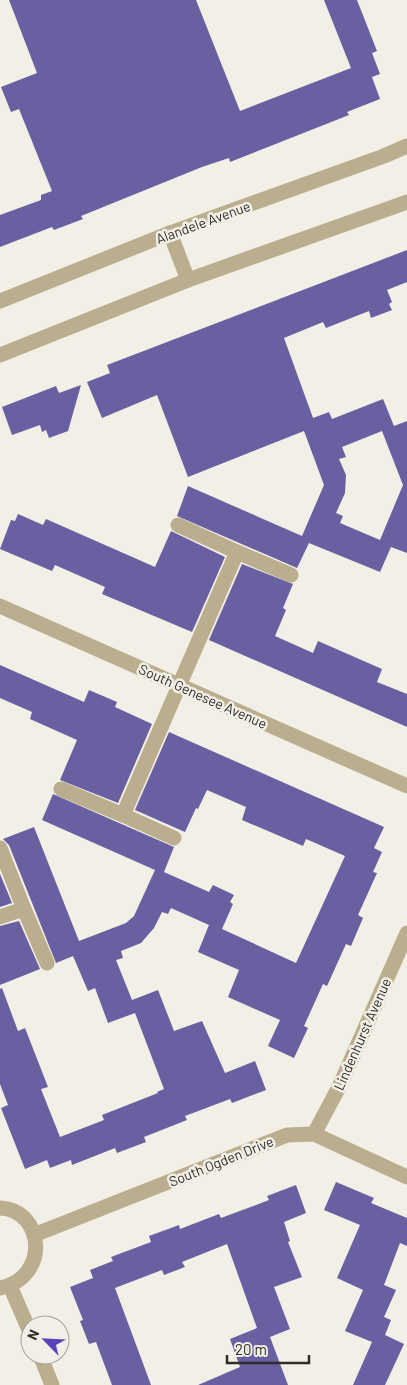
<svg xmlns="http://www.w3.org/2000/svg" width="407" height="1385" viewBox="0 0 407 1385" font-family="Barlow,sans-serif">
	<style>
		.building { fill: #6860a1; fill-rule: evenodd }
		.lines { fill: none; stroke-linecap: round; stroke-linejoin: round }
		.service { stroke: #baae8e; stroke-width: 15 }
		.minor { stroke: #baae8e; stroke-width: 15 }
		.labels { text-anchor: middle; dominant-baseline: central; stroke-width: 5; stroke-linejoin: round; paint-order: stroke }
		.street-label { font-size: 14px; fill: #2e2d2a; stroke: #f2efe6 }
	</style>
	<rect width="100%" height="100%" fill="#f2efe6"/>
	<!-- building -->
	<g class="building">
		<polygon points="9,0 196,0 240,111 351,68 324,0 357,0 377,51 372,53 380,74 372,77 380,99 347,112 349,115 230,162 229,158 202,167 81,216 83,219 54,230 52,227 0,247 0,215 41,200 41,195 52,191 19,109 11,112 1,87 37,73"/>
		<path d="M 407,250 L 407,282 L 387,290 L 392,302 L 389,304 L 392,310 L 371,318 L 369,311 L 326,328 L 323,322 L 284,338 L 313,418 L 329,412 L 332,419 L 383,399 L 394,426 L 407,421 L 407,553 L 391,547 L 380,572 L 309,543 L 297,568 L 177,516 L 188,486 L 302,536 L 324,485 L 304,431 L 188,477 L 157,395 L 102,418 L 87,382 L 110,373 L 107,365 ZM 382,431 L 403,485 L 380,540 L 340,523 L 343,516 L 336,513 L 345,493 L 346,475 L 339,459 L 346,457 L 342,447 Z"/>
		<polygon points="81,385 68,431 49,438 46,430 42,432 40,425 12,435 2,407 56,386 59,393"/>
		<polygon points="18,514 43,525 46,519 155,567 171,531 225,557 192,632 102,594 105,587 55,565 52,571 0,549 11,520 15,521"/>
		<polygon points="242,564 293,584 283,608 286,610 275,636 313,653 318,641 382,669 377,682 407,694 407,727 209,640"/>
		<polygon points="0,665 84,702 89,690 117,702 115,707 152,724 118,803 60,780 77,740 30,719 32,712 0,698"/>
		<polygon points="169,732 384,827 374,848 382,852 373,872 377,873 358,915 363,918 351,946 346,944 327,986 323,984 304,1026 308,1028 294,1058 268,1046 280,1020 228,997 239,970 198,952 209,925 171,908 168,914 162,912 154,928 141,943 121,951 123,958 116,960 132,1000 158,990 174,1031 202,1021 225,1073 255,1061 266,1090 232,1103 230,1099 185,1116 187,1120 144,1137 146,1142 117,1153 115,1148 72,1165 71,1160 50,1168 47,1160 25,1169 1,1108 8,1105 0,1084 0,989 2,988 18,1031 25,1028 48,1087 41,1089 60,1137 104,1120 102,1115 158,1093 157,1092 164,1089 135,1013 108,1023 95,988 88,991 73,956 56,963 9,845 3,839 34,827 79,941 126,923 134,916 155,870 42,820 53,794 174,847 164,872 209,892 213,885 234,895 230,902 233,904 222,929 296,963 345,856 306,839 303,846 242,820 246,807 207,790 198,809 196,808 185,832 135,810"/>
		<polygon points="0,874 12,903 0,907"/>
		<polygon points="19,921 40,969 0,985 0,926"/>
		<polygon points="336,1182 374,1198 371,1203 407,1218 407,1246 400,1243 384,1285 396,1290 384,1317 391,1320 385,1335 404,1344 385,1385 353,1385 372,1342 345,1331 363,1290 337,1278 360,1225 324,1210"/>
		<polygon points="296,1185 306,1213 284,1222 290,1241 288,1242 302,1277 274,1287 290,1329 270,1337 288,1385 198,1385 240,1367 230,1339 257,1328 227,1244 182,1262 185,1267 164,1275 162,1270 115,1288 151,1385 112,1385 96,1342 89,1344 80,1321 83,1320 70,1287 93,1278 90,1270 113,1261 111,1257 151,1242 149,1236 179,1225 180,1229 219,1214 221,1218 269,1200 267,1196"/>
	</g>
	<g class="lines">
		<!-- service -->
		<g class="service">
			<polyline points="170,233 188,280"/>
			<polyline points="237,552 291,575"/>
			<polyline points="61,789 123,815 237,552 178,525"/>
			<polyline points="123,815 174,838"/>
			<polyline points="24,909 47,963"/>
			<polyline points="0,917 24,909 0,848"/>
		</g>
		<!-- minor -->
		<g class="minor">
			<polyline points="0,301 170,233 384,156 407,146"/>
			<polyline points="0,355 188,280 407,202"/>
			<polyline points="0,606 407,786"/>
			<polyline points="314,1134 339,1087 407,933"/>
			<path d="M 0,1208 C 45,1210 50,1278 0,1288"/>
			<polyline points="34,1235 287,1135 314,1134 407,1177"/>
			<polyline points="10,1286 30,1332"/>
			<polyline points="40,1355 52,1385"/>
		</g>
	</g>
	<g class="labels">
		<!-- street labels -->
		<g class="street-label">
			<text transform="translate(203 222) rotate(-20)">Alandele Avenue</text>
			<text transform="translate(203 696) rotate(24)">South Genesee Avenue</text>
			<text transform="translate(362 1034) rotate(-66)">Lindenhurst Avenue</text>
			<text transform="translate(221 1161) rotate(-22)">South Ogden Drive</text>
		</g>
	</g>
	<!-- north arrow -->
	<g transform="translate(45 1340) rotate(294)"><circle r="24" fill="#f2efe6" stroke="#a4a19b"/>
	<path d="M0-4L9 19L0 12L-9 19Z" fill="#5c42ba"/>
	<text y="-8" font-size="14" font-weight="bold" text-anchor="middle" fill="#2e2d2a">N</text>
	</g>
	<!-- scale -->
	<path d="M227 1355v8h82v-8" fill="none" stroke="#2e2d2a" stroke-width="2.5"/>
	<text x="235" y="1355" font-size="15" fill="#2e2d2a" stroke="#f2efe6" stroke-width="4" paint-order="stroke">20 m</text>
</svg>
